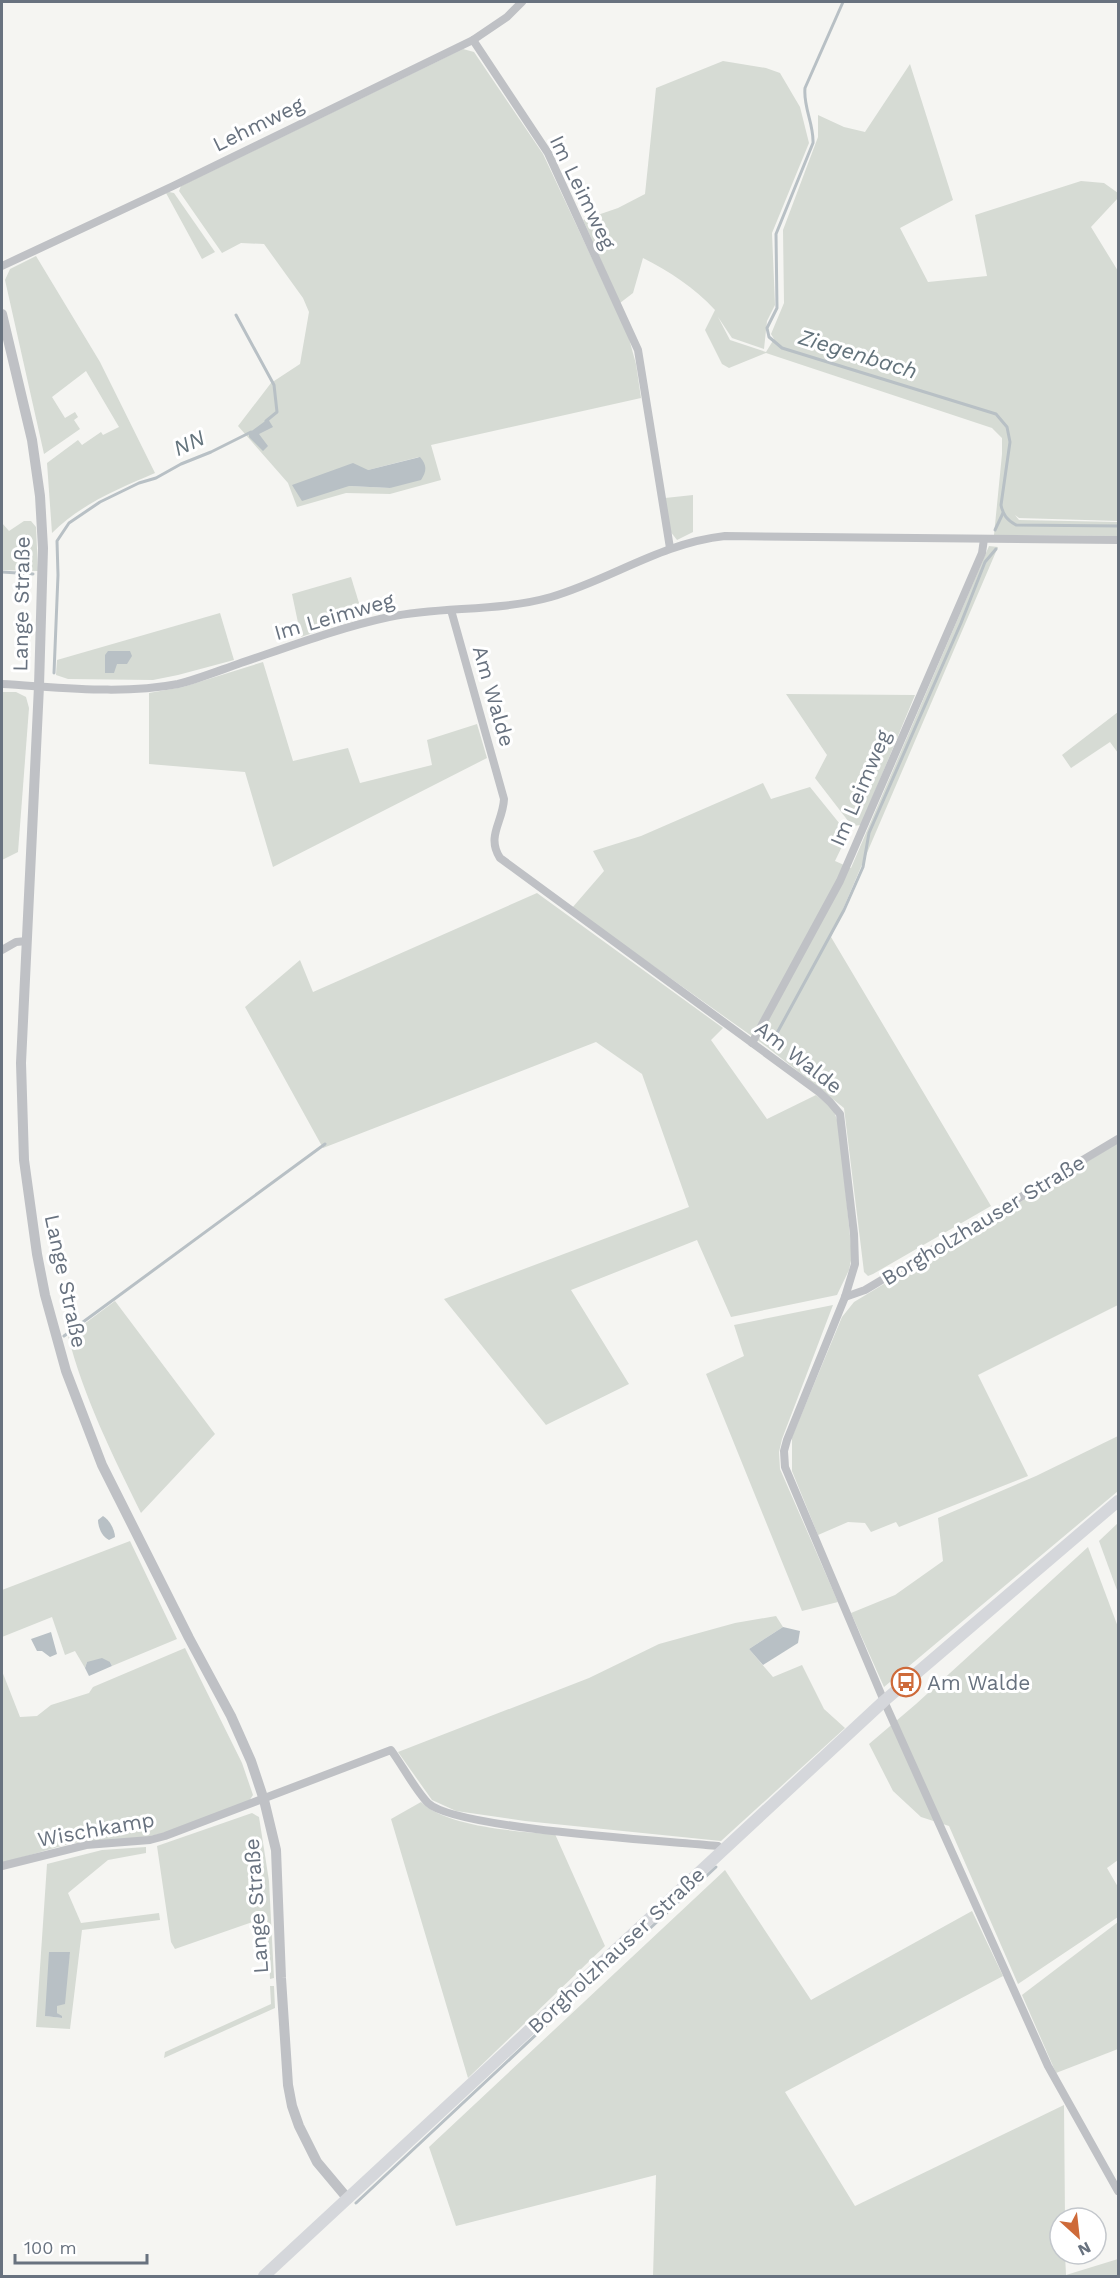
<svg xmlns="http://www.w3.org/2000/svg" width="1120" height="2278" viewBox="0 0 1120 2278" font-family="'Work Sans',sans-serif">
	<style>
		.green { fill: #d6dbd4; fill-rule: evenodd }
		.water { fill: #b8c0c5 }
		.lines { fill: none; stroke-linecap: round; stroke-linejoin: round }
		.stream { stroke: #b8c0c5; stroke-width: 3 }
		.minor { stroke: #bfc1c5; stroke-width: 8 }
		.tertiary { stroke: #bfc1c5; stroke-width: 10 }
		.primary { stroke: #d5d7db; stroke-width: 12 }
		.labels { text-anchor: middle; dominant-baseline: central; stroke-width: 6; stroke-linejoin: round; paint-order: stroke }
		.street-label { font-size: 21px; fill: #68727f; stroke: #fff }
		.poi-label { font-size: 21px; fill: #68727f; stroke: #fff; text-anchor: start }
		.water-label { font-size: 22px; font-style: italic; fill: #63737c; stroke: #fff }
	</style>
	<rect width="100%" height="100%" fill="#f5f5f2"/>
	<!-- green -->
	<g class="green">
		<path d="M 463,49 L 474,52 L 543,154 L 628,335 L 636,364 L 641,398 L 431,445 L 441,480 L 390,494 L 346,493 L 297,507 L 288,483 L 238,426 L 271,383 L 300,364 L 309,312 L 303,298 L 264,244 L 241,243 L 222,253 L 179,191 L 181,186 ZM 419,457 L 390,488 L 349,486 L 368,470 Z"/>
		<path d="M 723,61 L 766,68 L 780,73 L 800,107 L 809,143 L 772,233 L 775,305 L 767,321 L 764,349 L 732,338 L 718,317 L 730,340 L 766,352 L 774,339 L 771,334 L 784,303 L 783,230 L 818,137 L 818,115 L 844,127 L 865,132 L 910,64 L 953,200 L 900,228 L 928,282 L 987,276 L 975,215 L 1081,181 L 1104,183 L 1118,193 L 1118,198 L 1091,227 L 1118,271 L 1118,521 L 1019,518 L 1015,515 L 1019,520 L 1118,522 L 1118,536 L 994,535 L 1002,454 L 1002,438 L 992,428 L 766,353 L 729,368 L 722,364 L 705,330 L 715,310 C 694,287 670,272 643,258 L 633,293 L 620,303 L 583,220 L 618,208 L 645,194 L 656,88 Z"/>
		<polygon points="169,192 174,193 215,252 202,259 166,193"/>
		<path d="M 36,256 L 100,362 L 155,473 C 118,489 81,504 52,533 L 47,463 L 78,440 L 82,445 L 101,432 L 103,435 L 119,427 L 86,371 L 52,397 L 65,418 L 75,412 L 78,417 L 74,420 L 80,429 L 44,454 L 5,280 L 10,269 Z"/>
		<polygon points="693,495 693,532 677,540 670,531 665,498"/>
		<polygon points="24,521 31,521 36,527 38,571 2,570 2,523 9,531"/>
		<polygon points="989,546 998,547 831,937 991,1206 873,1274 868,1276 864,1272 844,1108 767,1047 572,908 604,871 593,851 641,836 763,783 771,799 810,787 848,834 835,861 851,868"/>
		<polygon points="351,577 363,616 301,637 292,594"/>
		<polygon points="220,613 234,660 178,675 153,680 68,679 56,675 57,660"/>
		<polygon points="263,662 293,761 348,748 360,783 432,765 427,740 477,724 487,758 273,867 245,772 149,764 149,693 183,687"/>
		<polygon points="2,692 16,692 26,697 29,708 18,852 2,860"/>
		<polygon points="786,694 915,695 861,825 852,826 815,778 827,755"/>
		<polygon points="1118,712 1118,753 1110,742 1071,768 1062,755"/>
		<polygon points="537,893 723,1028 711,1040 767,1119 816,1095 833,1109 839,1125 852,1256 849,1270 837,1295 731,1317 697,1240 571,1290 629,1384 546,1425 444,1299 689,1207 642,1074 596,1042 323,1148 245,1007 300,960 313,992"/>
		<polygon points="1118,1143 1118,1305 978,1375 1028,1476 899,1527 896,1522 871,1532 865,1523 848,1522 818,1535 792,1471 792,1437 842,1317 854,1302"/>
		<path d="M 115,1301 L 215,1434 L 141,1513 C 113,1456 84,1398 68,1336 Z"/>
		<polygon points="833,1305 782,1439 779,1452 780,1469 838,1602 802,1611 706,1374 744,1356 734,1325"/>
		<polygon points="1118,1436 1118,1491 884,1687 851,1613 895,1595 943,1561 938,1518 1036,1476"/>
		<polygon points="1118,1523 1118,1593 1099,1541"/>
		<polygon points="130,1541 177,1639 112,1666 110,1662 87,1662 85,1668 75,1651 65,1655 52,1617 2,1637 2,1590"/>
		<polygon points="1088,1547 1118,1627 1118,1860 1107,1868 1118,1887 1118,1917 1018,1984 949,1826 921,1817 893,1791 869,1744 916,1704"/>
		<polygon points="776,1616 783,1627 749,1649 773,1677 802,1665 824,1709 845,1728 721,1841 525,1821 456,1811 432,1800 398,1752 589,1678 659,1644 735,1623"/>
		<polygon points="185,1648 242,1763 253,1795 249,1801 164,1833 146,1837 72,1843 2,1863 2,1671 20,1717 37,1716 51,1705 89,1693 93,1687"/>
		<path d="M 421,1802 C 447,1827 519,1832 555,1834 L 605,1946 L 468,2078 L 391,1819 Z"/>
		<polygon points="252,1813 259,1817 269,1881 274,1978 270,1979 267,1917 175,1949 171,1942 157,1846"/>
		<path d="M 146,1847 L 146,1853 L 108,1860 L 68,1893 L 81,1923 L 159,1913 L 160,1920 L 82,1930 L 70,2029 L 36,2027 L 47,1864 L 102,1850 ZM 70,1953 L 57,2006 L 57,2013 L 62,2018 L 46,2016 Z"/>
		<polygon points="725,1870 811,2000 972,1911 1003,1976 785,2092 855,2206 1064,2105 1065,2218 1060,2218 1060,2254 1065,2254 1066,2275 1118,2259 1118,2276 653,2276 656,2175 456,2226 429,2147"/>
		<polygon points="1118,1922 1118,2049 1056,2073 1022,1995"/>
		<polygon points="270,1986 274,1986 275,2008 164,2058 165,2052 271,2004"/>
	</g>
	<!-- water -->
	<g class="water">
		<polygon points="268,419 273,427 259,434 268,446 263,451 249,437 249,433"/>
		<path d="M 420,457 C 427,465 427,471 421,480 L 390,488 L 349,486 L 302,501 L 292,485 L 353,463 L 368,470 Z"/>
		<polygon points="108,651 130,651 132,656 127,664 117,664 114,673 105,673 105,655"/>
		<path d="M 103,1516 C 109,1519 115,1530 115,1537 L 109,1540 C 102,1537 98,1527 98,1520 Z"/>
		<polygon points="783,1627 800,1631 798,1643 763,1665 749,1649"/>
		<polygon points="51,1632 57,1654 50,1657 42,1651 37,1651 31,1639"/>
		<polygon points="102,1658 110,1662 112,1666 89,1676 85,1668 87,1662"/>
		<polygon points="49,1952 70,1952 65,2004 57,2006 57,2013 62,2016 62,2018 45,2016"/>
	</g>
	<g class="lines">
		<!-- stream -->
		<g class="stream">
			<path d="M 843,2 L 805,88 C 803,107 814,124 813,143 L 776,234 L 777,308 L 767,328 L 769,337 L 782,348 L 996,414 L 1007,427 L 1010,442 L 1001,505 C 1003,515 1007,520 1016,525 L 1118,526"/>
			<polyline points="236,315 274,385 277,412 266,421"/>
			<polyline points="995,530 1003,513"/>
			<polyline points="2,572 33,574"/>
			<polyline points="54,673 58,575 57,541 69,523 100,502 139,483 156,478 181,464 211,452 251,432"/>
			<polyline points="771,1044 844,910 863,867 869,833 961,623 985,562 996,549"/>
			<polyline points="64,1336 325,1144"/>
			<polyline points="645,1933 716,1867"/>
			<polyline points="356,2203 633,1944"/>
		</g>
		<!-- minor -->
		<g class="minor">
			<polyline points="473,40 548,153 638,350 670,548"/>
			<polyline points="2,266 173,186 473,40 507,17 522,2"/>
			<path d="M 451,610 L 504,799 C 503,822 486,836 500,858 L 819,1092 L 830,1102 L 840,1114 L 854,1234 L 855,1264 L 845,1297 L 787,1440 L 784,1451 L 785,1467 L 884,1701 L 1048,2066 L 1118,2191"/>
			<path d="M 2,684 C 58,687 122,695 178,684 C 198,679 218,671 238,664 C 288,647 338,628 389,617 C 443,606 498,612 551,597 C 612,579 661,543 725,536 L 1118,540"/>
			<polyline points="2,950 16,942 27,941"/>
			<polyline points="752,1043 840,881 982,553 984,539"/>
			<polyline points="845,1297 865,1290 1118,1139"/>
			<path d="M 2,1866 L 86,1845 L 150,1840 L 165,1836 L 391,1750 C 402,1765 416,1791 428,1803 C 455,1829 669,1841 718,1846 L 723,1851"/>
		</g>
		<!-- tertiary -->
		<polyline class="tertiary" points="2,314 32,440 40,496 43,548 39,686 21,1063 24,1160 37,1254 45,1295 66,1371 102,1465 189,1638 231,1716 251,1761 264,1800 276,1850 281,1978 288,2085 292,2106 299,2126 317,2162 348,2199"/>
		<!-- primary -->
		<polyline class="primary" points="264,2276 884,1701 1118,1501"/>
	</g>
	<!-- icons -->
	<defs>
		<g id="bus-ring" transform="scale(1.5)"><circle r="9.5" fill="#fff" stroke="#ce6a39" stroke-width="1.5"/><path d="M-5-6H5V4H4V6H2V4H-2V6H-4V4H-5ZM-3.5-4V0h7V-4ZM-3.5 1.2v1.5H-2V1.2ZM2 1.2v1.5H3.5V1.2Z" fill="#ce6a39"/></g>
	</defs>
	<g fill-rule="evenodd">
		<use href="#bus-ring" x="906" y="1682"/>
	</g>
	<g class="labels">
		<!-- street labels -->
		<g class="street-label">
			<text transform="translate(258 124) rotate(-26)">Lehmweg</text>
			<text transform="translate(583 192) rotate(64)">Im Leimweg</text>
			<text transform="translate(21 604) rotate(-89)">Lange Straße</text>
			<text transform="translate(334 616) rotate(-16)">Im Leimweg</text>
			<text transform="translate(494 696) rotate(74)">Am Walde</text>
			<text transform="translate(860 788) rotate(-67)">Im Leimweg</text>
			<text transform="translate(799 1057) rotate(38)">Am Walde</text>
			<text transform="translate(983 1220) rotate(-31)">Borgholzhauser Straße</text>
			<text transform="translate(66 1281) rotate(78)">Lange Straße</text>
			<text transform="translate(96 1829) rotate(-10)">Wischkamp</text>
			<text transform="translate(256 1906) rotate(-94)">Lange Straße</text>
			<text transform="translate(616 1950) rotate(-43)">Borgholzhauser Straße</text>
		</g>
		<!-- poi labels -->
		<g class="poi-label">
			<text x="927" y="1682">Am Walde</text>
		</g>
		<!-- water labels -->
		<g class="water-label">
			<text transform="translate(858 354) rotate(17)">Ziegenbach</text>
			<text transform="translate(189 443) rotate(-25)">NN</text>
		</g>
	</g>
	<!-- border -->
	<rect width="1120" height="2278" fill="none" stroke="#68727f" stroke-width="6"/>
	<!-- north arrow -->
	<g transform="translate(1078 2236) rotate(153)"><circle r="28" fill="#ffffff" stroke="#c3c7cc" stroke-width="1.5"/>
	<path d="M0-4.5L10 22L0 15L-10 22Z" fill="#ce6a39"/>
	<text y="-9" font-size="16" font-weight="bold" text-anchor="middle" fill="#68727f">N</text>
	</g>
	<!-- scale -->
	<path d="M15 2254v9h132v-9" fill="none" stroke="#68727f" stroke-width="3"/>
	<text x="24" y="2254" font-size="18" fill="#68727f" stroke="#ffffff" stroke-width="4.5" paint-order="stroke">100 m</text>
</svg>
